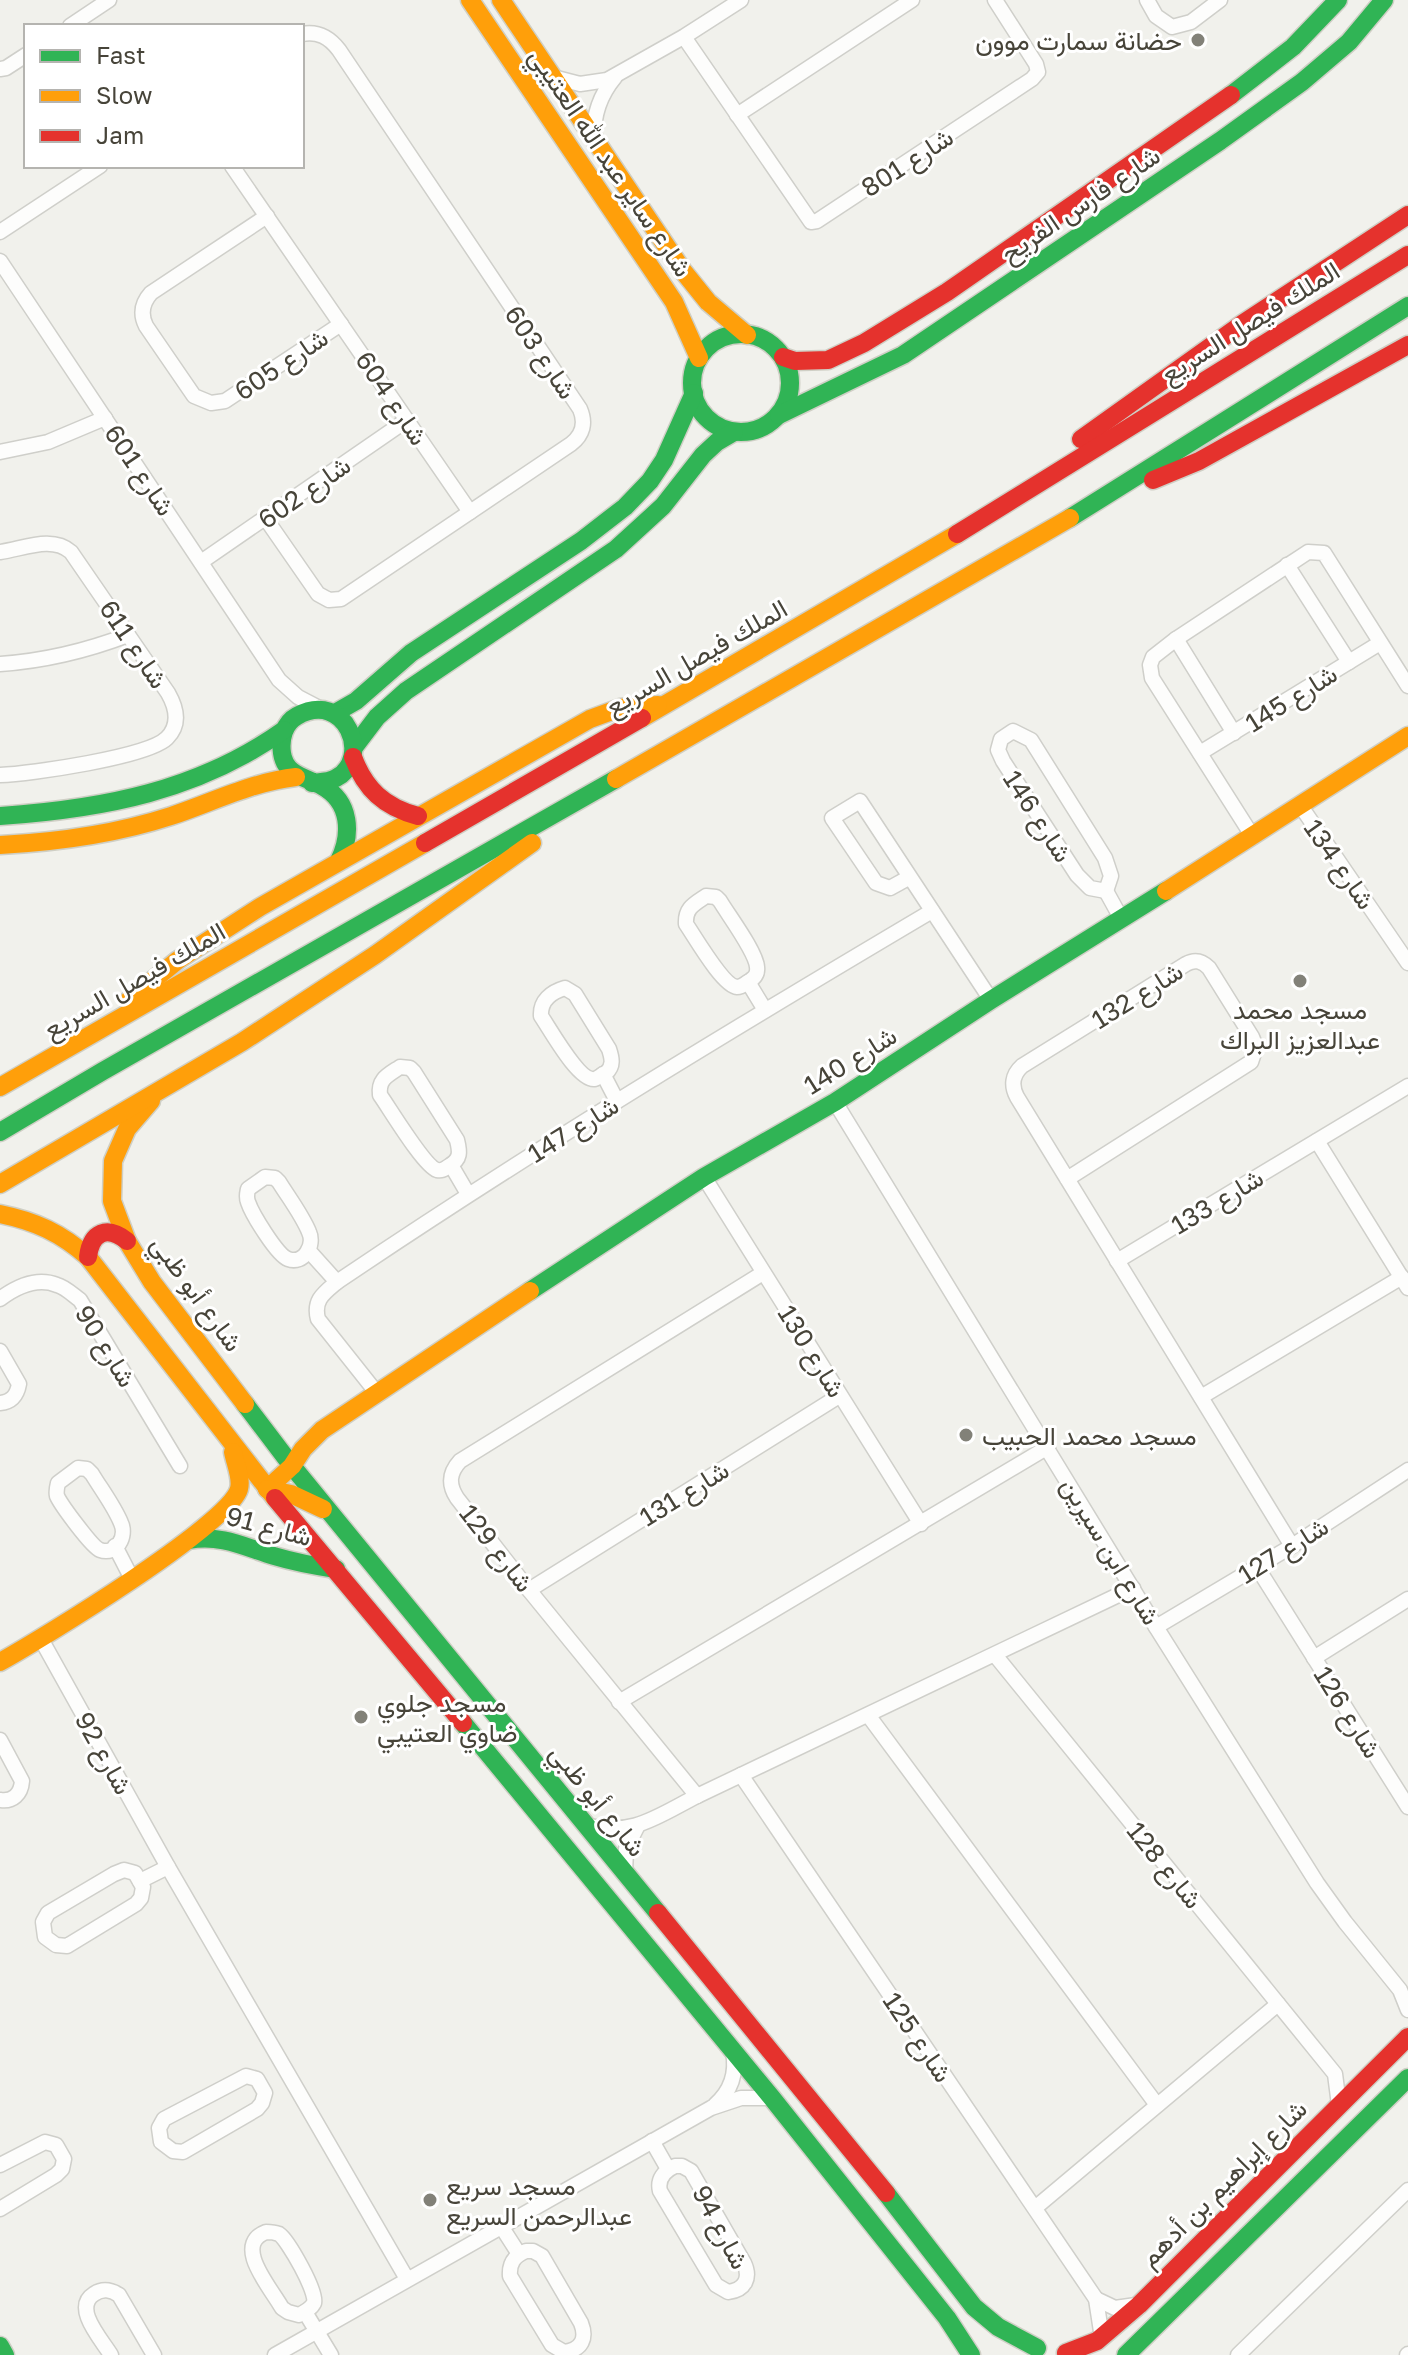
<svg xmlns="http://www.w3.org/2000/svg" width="1408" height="2355" viewBox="0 0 1408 2355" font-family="'Golos Text',Vazirmatn,sans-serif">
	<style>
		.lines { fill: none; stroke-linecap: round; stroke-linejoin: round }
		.street-casing { stroke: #cfcfca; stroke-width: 17 }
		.fast-casing { stroke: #cfcfc5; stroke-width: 21 }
		.slow-casing { stroke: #cfcfc5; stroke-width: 21 }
		.jam-casing { stroke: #cfcfc5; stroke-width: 21 }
		.street { stroke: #fdfdfc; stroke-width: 14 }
		.fast { stroke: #30b455; stroke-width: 18 }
		.slow { stroke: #ff9f0a; stroke-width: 18 }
		.jam { stroke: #e5322d; stroke-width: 18 }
		.poi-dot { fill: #828178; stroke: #fff; stroke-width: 3 }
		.labels { text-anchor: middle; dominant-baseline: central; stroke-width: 6; stroke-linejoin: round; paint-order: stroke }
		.poi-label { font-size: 26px; fill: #474439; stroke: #fff; text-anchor: start }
		.street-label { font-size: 26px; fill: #474439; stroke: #fff }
	</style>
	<rect width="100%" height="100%" fill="#f1f1ec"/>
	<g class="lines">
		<!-- street casing -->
		<g class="street-casing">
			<g id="street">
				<polyline points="1147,0 1156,16 1172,27 1191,22 1220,0"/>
				<polyline points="70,26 109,0"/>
				<polyline points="684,37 811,222 817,221 1032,79 1038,72 1036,64 995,0"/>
				<polyline points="0,69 6,68 26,55"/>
				<polyline points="553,77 580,84 607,80 685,36 741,0"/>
				<polyline points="737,115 912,0"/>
				<path d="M 594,138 C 593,114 600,95 615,77"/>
				<polyline points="232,166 470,512"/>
				<path d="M 267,216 L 151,293 C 142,303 140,314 146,326 L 194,396 L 211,403 L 225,401 L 341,324"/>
				<polyline points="0,232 100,166"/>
				<polyline points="0,261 279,680 298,697 321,709"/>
				<polyline points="0,452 48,442 105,418"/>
				<path d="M 266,519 L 318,594 L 329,600 L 341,599 L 571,444 C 583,435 586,423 580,409 L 339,50 C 329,37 318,31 302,34"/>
				<path d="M 0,552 C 23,549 52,535 71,552 L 168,693 C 176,707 181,724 167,738 C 148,757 30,774 0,775"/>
				<polyline points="201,562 407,420"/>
				<polyline points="1287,565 1349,662"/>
				<polyline points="1176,639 1234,733"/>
				<path d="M 0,664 C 44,661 86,651 128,635"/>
				<polygon points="1013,731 1031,740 1105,858 1111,876 1106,891 1090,888 1077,875 1003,761 998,750 1001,739"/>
				<polyline points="1200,753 1380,643"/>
				<polyline points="1300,805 1408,963"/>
				<polyline points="1253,837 1152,678 1150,665 1153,657 1176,639 1308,552 1324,553 1408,686"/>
				<polyline points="910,877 890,888 876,883 832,818 860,801 991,1000"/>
				<polyline points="1106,891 1122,920"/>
				<path d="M 706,896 L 716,897 L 720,901 C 729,916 756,952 757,967 C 758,975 754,978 748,982 C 745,984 741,987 737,987 C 723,986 695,937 686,924 C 685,908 694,904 706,896 Z"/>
				<polyline points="748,982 765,1010"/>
				<path d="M 565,988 L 575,994 L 609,1049 C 612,1058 614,1066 606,1073 C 605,1073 596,1079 595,1079 C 579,1082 550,1029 541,1016 C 540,1001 551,992 565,988 Z"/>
				<path d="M 400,1067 L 410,1068 L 414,1072 L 457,1140 C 460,1152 461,1159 449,1166 C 444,1169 443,1171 437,1170 C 424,1166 390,1109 380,1095 C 378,1079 388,1075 400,1067 Z"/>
				<polyline points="603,1074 617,1101"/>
				<polyline points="835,1102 1156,1627 1317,1883 1345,1922 1400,1990 1408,2010"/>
				<polyline points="1317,1141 1408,1288"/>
				<polyline points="451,1165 468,1194"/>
				<path d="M 265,1177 L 275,1178 L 279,1182 C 289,1198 302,1215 309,1232 C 315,1245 304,1265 288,1259 C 277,1255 252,1214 248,1202 C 246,1197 247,1194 248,1189 Z"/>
				<polyline points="704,1177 921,1524"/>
				<path d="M 1067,1179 L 1251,1062 L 1256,1047 L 1252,1037 L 1209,968 C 1202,961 1195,959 1186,964 L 1022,1066 C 1012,1075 1011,1086 1017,1097 C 1108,1247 1201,1396 1292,1546"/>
				<polyline points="309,1251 337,1282"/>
				<polyline points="1117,1261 1408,1086"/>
				<path d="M 0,1299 C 16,1287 37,1277 57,1285 C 65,1287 73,1295 80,1300 L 180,1466"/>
				<path d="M 0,1351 L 19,1384 C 17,1395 12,1402 0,1403"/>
				<path d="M 376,1392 L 318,1319 C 313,1300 324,1293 337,1282 C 531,1151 731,1030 932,911"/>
				<polyline points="1201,1397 1402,1277"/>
				<path d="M 78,1468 L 87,1469 L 92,1474 C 101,1489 114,1506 121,1523 C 127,1536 117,1556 100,1550 C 92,1547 61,1505 57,1496 C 56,1492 57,1487 58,1483 Z"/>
				<polyline points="115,1546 132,1579"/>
				<polyline points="1257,1567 1408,1807"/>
				<polyline points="529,1590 839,1396"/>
				<polyline points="1156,1627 1292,1546 1408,1470"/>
				<polyline points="41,1639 168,1867 407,2279"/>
				<polyline points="995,1655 1335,2074 1339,2105"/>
				<polyline points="1314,1658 1408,1599"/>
				<polyline points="619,1702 1048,1447"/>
				<polyline points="868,1715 1157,2105"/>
				<path d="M 0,1740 L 22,1781 C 21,1794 13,1802 0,1800"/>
				<polyline points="741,1775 1096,2299 1102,2338"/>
				<path d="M 697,1796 L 529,1590 L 457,1498 C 448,1484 449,1473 460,1461 L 763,1273"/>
				<path d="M 585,1825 C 632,1837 656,1817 697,1796 L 1133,1588"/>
				<polygon points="124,1870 135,1873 143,1887 141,1898 136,1904 67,1946 56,1945 45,1937 43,1922 48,1913 114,1874"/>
				<polyline points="625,1874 626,1849 637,1827"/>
				<polyline points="140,1881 168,1867"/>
				<polygon points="246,2076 257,2079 265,2093 262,2103 257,2109 183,2152 173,2151 161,2142 159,2128 164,2119"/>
				<path d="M 715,2105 C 731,2091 737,2073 733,2052"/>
				<polyline points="652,2141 668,2169"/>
				<polyline points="0,2165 45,2142 56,2145 64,2159 62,2169 56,2175 0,2209"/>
				<path d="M 675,2166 L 682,2166 L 691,2171 L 744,2263 C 751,2278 745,2290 728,2292 L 716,2285 L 660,2191 C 657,2179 664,2171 675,2166 Z"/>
				<polyline points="1035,2208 1278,2004"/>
				<polyline points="501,2226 519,2254"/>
				<path d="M 266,2232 C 272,2232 274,2232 279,2234 C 288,2240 318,2293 314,2303 C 311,2309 305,2312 299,2315 L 288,2312 L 282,2308 C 271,2288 232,2245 266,2232 Z"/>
				<path d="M 526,2251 L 533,2251 L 542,2256 L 581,2323 C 587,2338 582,2350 564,2352 L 552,2345 L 510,2276 C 509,2263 514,2256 526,2251 Z"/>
				<polyline points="1096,2299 1115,2308 1136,2305"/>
				<polyline points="305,2312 331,2355"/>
				<path d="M 111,2355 C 102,2340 72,2308 94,2294 C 103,2288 111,2290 119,2295 L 154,2355"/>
				<polyline points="275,2355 711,2108 741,2098 772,2098"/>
				<polyline points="1238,2355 1408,2190"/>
				<polyline points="1407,2355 1408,2354"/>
			</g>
		</g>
		<!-- fast casing -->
		<g class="fast-casing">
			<g id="fast">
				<polyline points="1231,95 1293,47 1338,0"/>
				<circle cx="741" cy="383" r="49"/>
				<polyline points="779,415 903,355 1220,141 1302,82 1349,42 1384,0"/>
				<polyline points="1070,518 1408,306"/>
				<polyline points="335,713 356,701 411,653 581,541 625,507 650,481 664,460 694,393"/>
				<polyline points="355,746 377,717 406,691 616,549 663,506 703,455 717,442 734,432"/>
				<path d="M 312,783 C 319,782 330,782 336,778 C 373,759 346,689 297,716 C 284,723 280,739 282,753 C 285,775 305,777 322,786 C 351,802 352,834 339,861"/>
				<path d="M 0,816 C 103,809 198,791 284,730"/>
				<polyline points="0,1132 103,1071 616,779"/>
				<polyline points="530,1291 704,1177 835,1102 991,1000 1166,891"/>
				<polyline points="245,1404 292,1466 658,1913"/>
				<path d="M 189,1540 C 220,1534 245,1547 274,1556 C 294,1562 315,1566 336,1569"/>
				<polyline points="463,1723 772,2098 947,2318 971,2355"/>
				<polyline points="886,2193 974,2307 998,2327 1037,2348"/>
				<polyline points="0,2346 5,2355"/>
				<polyline points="1126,2355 1408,2078"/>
			</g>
		</g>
		<!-- slow casing -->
		<g class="slow-casing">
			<g id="slow">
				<polyline points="470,0 674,302 699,358"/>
				<polyline points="501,0 683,271 708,302 747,335"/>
				<polyline points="642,718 957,534"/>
				<polyline points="616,779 1070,518"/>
				<path d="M 0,845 C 58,842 116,834 171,816 C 213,802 252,782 296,777"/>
				<polyline points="1166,891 1408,736"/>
				<polyline points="130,999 178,960 260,907 590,719 620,708 658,705"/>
				<polyline points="0,1087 425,843"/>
				<polyline points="151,1101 127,1129 113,1161 112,1201 127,1241 152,1282 245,1404"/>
				<polyline points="0,1184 242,1042 375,955 532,843"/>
				<path d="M 0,1214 C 35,1221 61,1233 88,1257 L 275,1498"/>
				<polyline points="267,1489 292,1466 303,1449 322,1430 530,1291"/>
				<polyline points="267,1489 291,1494 323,1509"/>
				<path d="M 0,1662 C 41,1639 229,1525 239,1489 C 242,1478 235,1463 233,1452"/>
			</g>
		</g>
		<!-- jam casing -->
		<g class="jam-casing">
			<g id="jam">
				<polyline points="783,357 795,361 828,360 864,343 947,292 1231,95"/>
				<polyline points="1081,439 1242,324 1408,215"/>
				<polyline points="1153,480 1199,461 1408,345"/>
				<polyline points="957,534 1408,255"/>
				<path d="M 353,757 C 365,789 384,807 418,816"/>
				<polyline points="425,843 642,718"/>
				<path d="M 88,1257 C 91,1232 107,1225 127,1241"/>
				<polyline points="275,1498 463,1723"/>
				<polyline points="658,1913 886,2193"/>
				<polyline points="1066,2353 1097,2341 1139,2305 1408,2037"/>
			</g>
		</g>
		<!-- street -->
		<use href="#street" class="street"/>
		<!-- fast -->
		<use href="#fast" class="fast"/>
		<!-- slow -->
		<use href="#slow" class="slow"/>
		<!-- jam -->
		<use href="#jam" class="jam"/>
	</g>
	<!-- markers -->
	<g class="poi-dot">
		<circle cx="1198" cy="40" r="8"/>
		<circle cx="1300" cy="981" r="8"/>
		<circle cx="966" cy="1435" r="8"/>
		<circle cx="361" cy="1717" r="8"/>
		<circle cx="430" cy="2200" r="8"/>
	</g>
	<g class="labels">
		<!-- poi labels -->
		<g class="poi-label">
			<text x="1182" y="40" text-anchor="end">حضانة سمارت موون</text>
			<text x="1300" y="1009" text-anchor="middle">مسجد محمد<tspan x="1300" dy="30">عبدالعزيز البراك</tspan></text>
			<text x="982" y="1435">مسجد محمد الحبيب</text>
			<text x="377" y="1702">مسجد جلوي<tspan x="377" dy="30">ضاوي العتيبي</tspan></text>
			<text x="446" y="2185">مسجد سريع<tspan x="446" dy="30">عبدالرحمن السريع</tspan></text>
		</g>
		<!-- street labels -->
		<g class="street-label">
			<text transform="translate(611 162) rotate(56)">شارع ساير عبد الله العتيبي</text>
			<text transform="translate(907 162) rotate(-33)">شارع 801</text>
			<text transform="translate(1080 204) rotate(-34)">شارع فارس الفريح</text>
			<text transform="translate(1250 322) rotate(-32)">الملك فيصل السريع</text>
			<text transform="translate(541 352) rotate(56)">شارع 603</text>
			<text transform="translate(281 364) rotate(-34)">شارع 605</text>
			<text transform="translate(392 398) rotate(56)">شارع 604</text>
			<text transform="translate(140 470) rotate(56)">شارع 601</text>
			<text transform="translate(304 492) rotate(-35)">شارع 602</text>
			<text transform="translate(134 644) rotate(56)">شارع 611</text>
			<text transform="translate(696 657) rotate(-30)">الملك فيصل السريع</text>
			<text transform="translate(1291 698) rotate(-32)">شارع 145</text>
			<text transform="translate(1038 816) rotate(57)">شارع 146</text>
			<text transform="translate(1340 864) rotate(55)">شارع 134</text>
			<text transform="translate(134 980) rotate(-30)">الملك فيصل السريع</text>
			<text transform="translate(1137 995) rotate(-32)">شارع 132</text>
			<text transform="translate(850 1060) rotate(-32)">شارع 140</text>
			<text transform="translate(573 1129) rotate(-32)">شارع 147</text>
			<text transform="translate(1217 1201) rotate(-31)">شارع 133</text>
			<text transform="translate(197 1293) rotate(54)">شارع أبو ظبي</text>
			<text transform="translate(106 1346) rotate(58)">شارع 90</text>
			<text transform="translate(812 1351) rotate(58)">شارع 130</text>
			<text transform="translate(684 1493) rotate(-32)">شارع 131</text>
			<text transform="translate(269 1526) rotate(15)">شارع 91</text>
			<text transform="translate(497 1548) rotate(52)">شارع 129</text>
			<text transform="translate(1283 1550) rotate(-32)">شارع 127</text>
			<text transform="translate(1111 1551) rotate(59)">شارع ابن سيرين</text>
			<text transform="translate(1348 1712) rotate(58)">شارع 126</text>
			<text transform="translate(104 1753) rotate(61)">شارع 92</text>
			<text transform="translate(598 1800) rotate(51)">شارع أبو ظبي</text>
			<text transform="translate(1165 1865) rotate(51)">شارع 128</text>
			<text transform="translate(918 2037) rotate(56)">شارع 125</text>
			<text transform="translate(1223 2183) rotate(-45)">شارع إبراهيم بن أدهم</text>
			<text transform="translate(721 2227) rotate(62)">شارع 94</text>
		</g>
	</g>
	<!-- legend -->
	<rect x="24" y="24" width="280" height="144" fill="#ffffff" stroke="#b5b4b0" stroke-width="2"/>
	<rect x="40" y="50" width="40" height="12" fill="#30b455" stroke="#b5b4b0" stroke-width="2"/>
	<text x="96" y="64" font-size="24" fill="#474439">Fast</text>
	<rect x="40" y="90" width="40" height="12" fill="#ff9f0a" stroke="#b5b4b0" stroke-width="2"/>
	<text x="96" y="104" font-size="24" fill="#474439">Slow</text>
	<rect x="40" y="130" width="40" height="12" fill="#e5322d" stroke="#b5b4b0" stroke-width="2"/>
	<text x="96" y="144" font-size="24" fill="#474439">Jam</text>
</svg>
